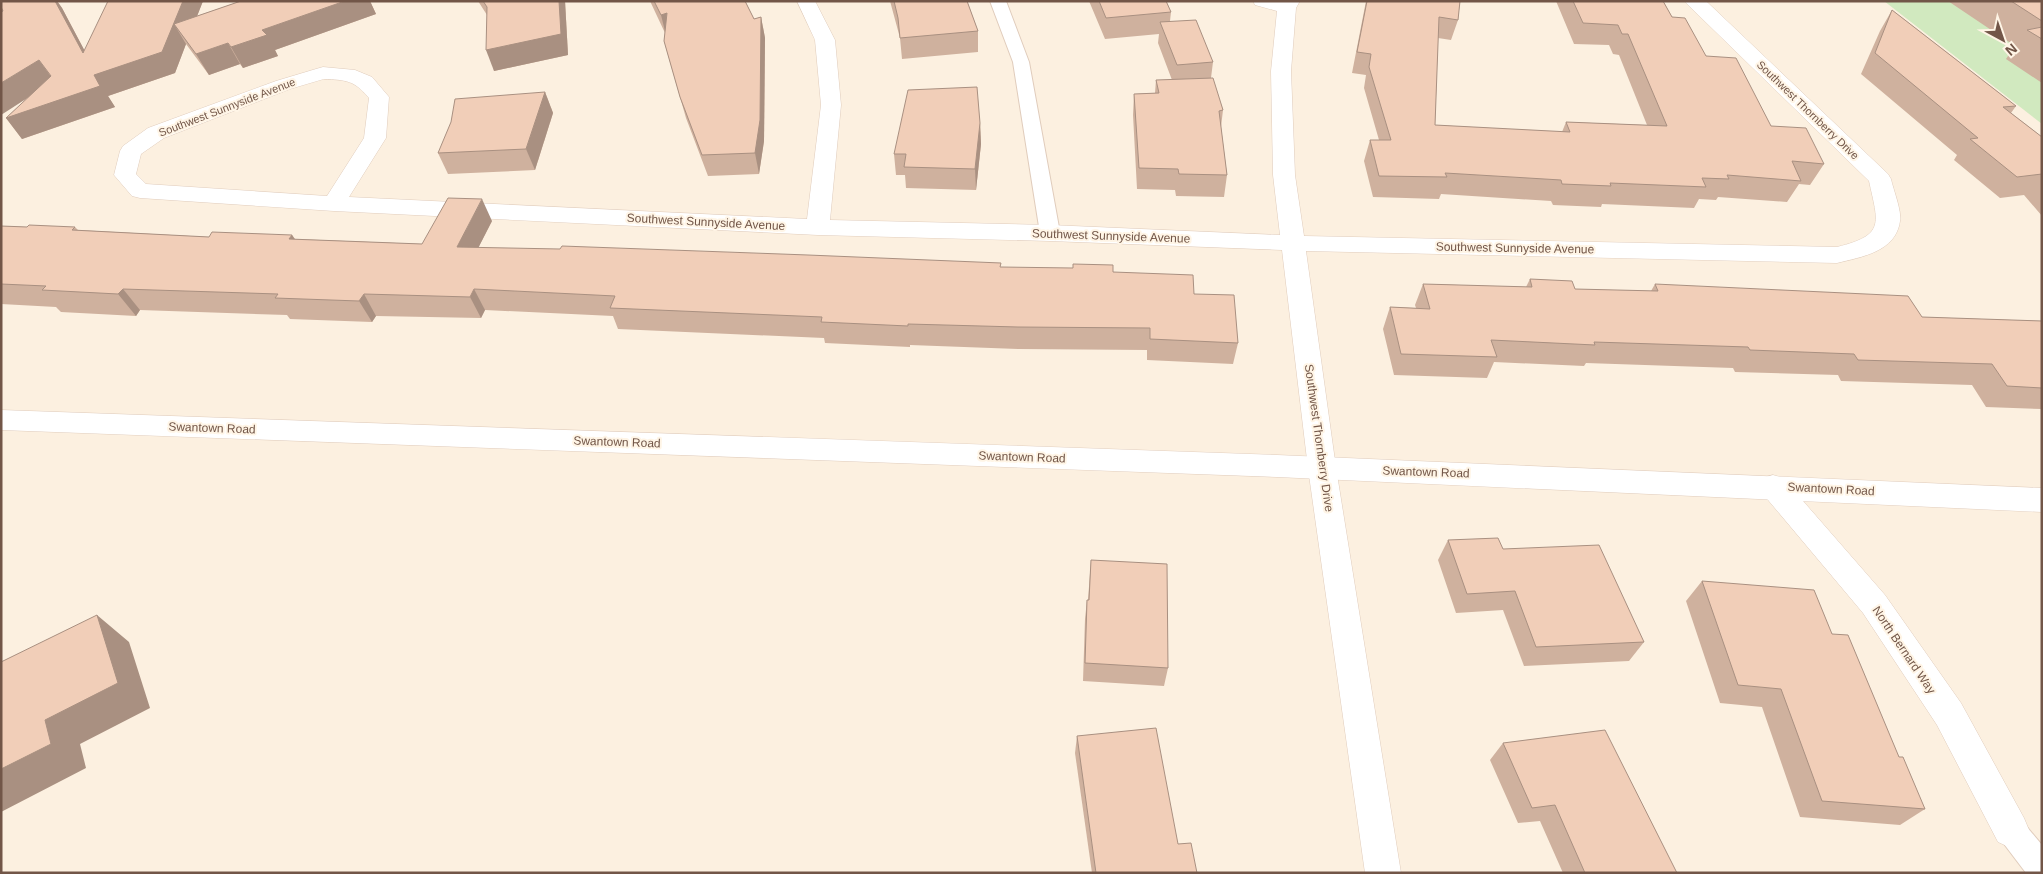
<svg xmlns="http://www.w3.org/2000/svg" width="2043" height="874" viewBox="0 0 2043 874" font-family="Arial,sans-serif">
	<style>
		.green { fill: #d1e9bf }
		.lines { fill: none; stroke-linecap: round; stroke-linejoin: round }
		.service-casing { stroke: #e0ccbc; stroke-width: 2 }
		.minor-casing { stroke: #e0ccbc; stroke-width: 1 }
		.tertiary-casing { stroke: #e0ccbc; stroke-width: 1 }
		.service { fill: #fff; fill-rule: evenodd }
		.minor { fill: #fff; fill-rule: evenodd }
		.tertiary { fill: #fff; fill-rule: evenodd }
		.wall { fill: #cfb19e }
		.shaded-wall { fill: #a99081 }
		.building { fill: #f1ceb8; stroke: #a99081 }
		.labels { text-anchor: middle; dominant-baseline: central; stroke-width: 4; stroke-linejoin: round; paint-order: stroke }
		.far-street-label { font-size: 11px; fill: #725648; stroke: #fff5e6 }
		.street-label { font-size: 12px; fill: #725648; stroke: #fff5e6 }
	</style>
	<rect width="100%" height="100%" fill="#fcf0e0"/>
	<!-- green -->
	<polygon class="green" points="1884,1 2042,1 2042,124"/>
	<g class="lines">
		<!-- service casing -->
		<g class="service-casing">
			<g id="service">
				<polygon points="990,1 1006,1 1029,62 1060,233 1057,237 1050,239 1043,237 1040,233 1013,62"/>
				<polygon points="2011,816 2021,820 2042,845 2042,873 2026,873 2001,840 1996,830 2001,820"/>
			</g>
		</g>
		<!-- minor casing -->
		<g class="minor-casing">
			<g id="minor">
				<path d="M 797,1 L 815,1 L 835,40 L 841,105 L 830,220 L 1050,225 L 1280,235 L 1273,175 L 1271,71 L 1277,11 L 1255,5 L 1253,1 L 1300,1 L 1296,8 L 1291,71 L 1295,175 L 1304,236 L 1837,247 C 1886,235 1878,223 1869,181 L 1684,1 L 1706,1 L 1888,174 L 1891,179 C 1893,189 1902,211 1900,221 C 1896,252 1861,257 1837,263 L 1306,251 L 1336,468 L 1401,873 L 1365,873 L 1308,468 L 1282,250 L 1050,241 L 818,235 L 334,211 L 140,198 L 132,196 L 114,175 L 120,151 L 123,146 L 148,128 L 276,81 L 316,69 L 323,67 L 355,70 L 372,77 L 389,97 L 386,138 L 349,197 L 807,219 L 821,105 L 815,40 ZM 324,79 C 346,80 354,80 369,98 L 364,138 L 327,196 L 146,184 L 136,174 L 141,154 L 164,138 L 290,89 Z"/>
				<polygon points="1773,475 1783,478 1885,595 1961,703 2024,818 2029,830 2024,842 2011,848 1998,842 1937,725 1863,613 1763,494 1759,486 1763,478"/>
			</g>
		</g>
		<!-- tertiary casing -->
		<g class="tertiary-casing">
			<polygon id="tertiary" points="1,410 1277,455 2042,488 2042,512 1277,477 1,430"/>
		</g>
		<!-- service -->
		<use href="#service" class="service"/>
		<!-- minor -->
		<use href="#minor" class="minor"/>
		<!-- tertiary -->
		<use href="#tertiary" class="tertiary"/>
	</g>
	<!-- wall -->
	<g class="wall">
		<polygon points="1,1 57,1 62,8 84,50 203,1 197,16 241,1 370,1 376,14 275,50 278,56 243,68 240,64 209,75 186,44 175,73 108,96 115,107 22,139 6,118 28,98 3,11"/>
		<polygon points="478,1 565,1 568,55 494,71 487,15"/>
		<polygon points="650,1 745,1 754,19 761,17 765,38 764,141 759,174 708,176 686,118 664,41 665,33"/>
		<polygon points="890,1 967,1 978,31 978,52 902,59 900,38"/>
		<polygon points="1089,1 1166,1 1171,12 1170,21 1213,62 1211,78 1223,110 1221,127 1227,175 1224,197 1176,196 1175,190 1137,189 1133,115 1134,94 1155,93 1156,80 1172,80 1158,43 1159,34 1105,39"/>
		<polygon points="1366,1 1460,1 1458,20 1451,40 1438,38 1435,125 1562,132 1566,122 1647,125 1619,55 1613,54 1609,45 1574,44 1556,1 1663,1 1672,17 1706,56 1771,126 1824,164 1810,185 1799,184 1787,202 1718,197 1716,200 1699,199 1694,208 1602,204 1601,207 1553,205 1551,201 1441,194 1439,199 1373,197 1364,161 1370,140 1379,140 1364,88 1366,75 1352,73"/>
		<polygon points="1948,1 2042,1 2042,83 2006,59 2015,46"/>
		<polygon points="1892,10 2016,106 2011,113 2042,137 2042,216 2024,195 2000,198 1954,160 1957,155 1861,74 1880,31"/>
		<polygon points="545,92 553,113 535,170 448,174 438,153"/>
		<polygon points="980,123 981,144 976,190 906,188 905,175 896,175 894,154"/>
		<polygon points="492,221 478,248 1113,272 1194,294 1238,343 1233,364 1147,360 1147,350 1019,349 910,345 910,347 825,343 824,338 618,329 613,316 485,310 481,318 376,316 372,322 290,319 287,315 140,310 136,316 61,312 56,307 1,304 1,226 27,227 75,227 78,230 209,237 292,235 295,239 422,244"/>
		<polygon points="1530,279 1575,289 1651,291 1655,284 1922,317 2042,321 2042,409 1986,407 1972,385 1841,381 1838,375 1735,372 1733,368 1586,363 1584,366 1494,362 1487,378 1394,375 1383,329 1390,307 1416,308 1415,305 1423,284 1526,287"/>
		<polygon points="1448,540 1503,549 1644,642 1629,661 1524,666 1503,610 1456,613 1438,560"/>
		<polygon points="1091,560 1168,668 1164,686 1083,681 1085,619 1087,600 1088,600"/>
		<polygon points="1702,581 1832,634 1899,757 1925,809 1900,825 1800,817 1762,707 1720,703 1686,601"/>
		<polygon points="1077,736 1178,844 1197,873 1092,873 1075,753"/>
		<polygon points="1503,743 1677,873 1563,873 1540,821 1518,823 1490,760"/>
	</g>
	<!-- shaded-wall -->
	<g class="shaded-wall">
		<polygon points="55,1 57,1 62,8 97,74 183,1 203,1 187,42 174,24 186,44 175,73 108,96 115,107 22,139 6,118 83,53"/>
		<polygon points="345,1 370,1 376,14 275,50 278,56 243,68 231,47 262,30"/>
		<polygon points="559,1 565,1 568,55 494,71 486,50"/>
		<polygon points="667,13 666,35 661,15"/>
		<polygon points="761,17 765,38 764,141 759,174 755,153"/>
		<polygon points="228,43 240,64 209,75 196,54"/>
		<polygon points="39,60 54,81 1,115 1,83"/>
		<polygon points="545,92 553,113 535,170 526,149"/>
		<polygon points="980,123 981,144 976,190 975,169"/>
		<polygon points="482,199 492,221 468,268 457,247"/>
		<polygon points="292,235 306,256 289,239"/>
		<polygon points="123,289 140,310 136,316 118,294"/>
		<polygon points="474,289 485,310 481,318 470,297"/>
		<polygon points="364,294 376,316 372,322 359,301"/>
		<polygon points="97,615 129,642 150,708 80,744 86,768 1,812 1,769"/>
	</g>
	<!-- building -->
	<g class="building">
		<polygon points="1,1 55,1 83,53 108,1 183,1 162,52 94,75 100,86 6,118 51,76 39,60 1,83 1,12 3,11 1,7"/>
		<polygon points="241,1 345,1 262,30 267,35 231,47 228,43 196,54 174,24"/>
		<polygon points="483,1 559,1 561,34 486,50 487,7"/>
		<polygon points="654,1 745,1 754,19 761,17 760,120 755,153 702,155 680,97 664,41 667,13 661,15"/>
		<polygon points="894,1 967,1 978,31 900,38 898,18"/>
		<polygon points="1099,1 1166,1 1171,12 1106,18"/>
		<polygon points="1367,1 1460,1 1458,20 1439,17 1435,125 1570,132 1566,122 1667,126 1628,34 1622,34 1618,25 1583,23 1573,1 1663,1 1672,17 1685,18 1706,56 1736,58 1771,126 1806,128 1824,164 1792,161 1801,181 1727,175 1729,179 1702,178 1706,187 1610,183 1611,186 1562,184 1561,180 1445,173 1447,177 1379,176 1370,140 1391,140 1369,67 1371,54 1357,52"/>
		<polygon points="2011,1 2042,1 2042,21"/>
		<polygon points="1892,10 2016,106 2003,107 2042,137 2042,174 2017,177 1970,139 1978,138 1875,53"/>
		<polygon points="1196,20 1213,62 1177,65 1160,22"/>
		<polygon points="2042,27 2042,39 2027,30"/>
		<polygon points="1213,78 1223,110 1219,111 1227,175 1179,174 1178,169 1139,168 1134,94 1159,93 1156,80"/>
		<polygon points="977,87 980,123 975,169 904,167 906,154 894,154 908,90"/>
		<polygon points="545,92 526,149 438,153 451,122 455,99"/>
		<polygon points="448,198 482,199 457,247 560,249 562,246 808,255 1001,263 1000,267 1073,268 1073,264 1113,265 1113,272 1193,275 1194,294 1234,295 1238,343 1150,339 1150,328 1018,327 908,324 908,326 821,322 822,317 610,308 615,296 474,289 470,297 364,294 359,301 275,298 278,294 123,289 118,294 42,290 46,286 1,284 1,226 27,227 29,225 75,227 72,230 209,237 212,232 292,235 289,239 422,244"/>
		<polygon points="1530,279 1572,281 1575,289 1658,291 1655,284 1908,296 1922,317 2042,321 2042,388 2007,386 1992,364 1858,360 1854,354 1750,350 1748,347 1594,342 1595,345 1491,340 1497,357 1401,354 1390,307 1430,309 1423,284 1532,287"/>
		<polygon points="1498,538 1503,549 1599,545 1644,642 1536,647 1515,591 1467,594 1448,540"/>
		<polygon points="1091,560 1167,564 1168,668 1085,663 1087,600 1089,600"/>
		<polygon points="1702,581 1814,590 1832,634 1848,635 1899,757 1903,757 1925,809 1822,801 1781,689 1738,685"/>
		<polygon points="97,615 118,683 45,720 51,744 1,769 1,662"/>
		<polygon points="1156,728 1178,844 1191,843 1197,873 1096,873 1077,736"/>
		<polygon points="1605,730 1677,873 1585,873 1555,805 1532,808 1503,743"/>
	</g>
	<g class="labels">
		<!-- far-street labels -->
		<g class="far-street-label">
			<text transform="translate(227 107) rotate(-21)">Southwest Sunnyside Avenue</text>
			<text transform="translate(1808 110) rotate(44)">Southwest Thornberry Drive</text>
		</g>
		<!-- street labels -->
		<g class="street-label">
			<text transform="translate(706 222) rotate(3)">Southwest Sunnyside Avenue</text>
			<text transform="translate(1111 236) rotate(2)">Southwest Sunnyside Avenue</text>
			<text transform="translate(1515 248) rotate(1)">Southwest Sunnyside Avenue</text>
			<text transform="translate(212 428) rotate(2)">Swantown Road</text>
			<text transform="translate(1319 438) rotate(82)">Southwest Thornberry Drive</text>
			<text transform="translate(617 442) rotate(2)">Swantown Road</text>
			<text transform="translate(1022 457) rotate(2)">Swantown Road</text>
			<text transform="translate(1426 472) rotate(2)">Swantown Road</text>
			<text transform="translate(1831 489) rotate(3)">Swantown Road</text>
			<text transform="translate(1904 650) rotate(56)">North Bernard Way</text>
		</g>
	</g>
	<!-- border -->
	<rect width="2043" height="874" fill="none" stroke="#725648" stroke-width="5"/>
	<!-- north arrow -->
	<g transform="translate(2003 40) rotate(140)" stroke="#fff5e6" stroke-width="4" paint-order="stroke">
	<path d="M0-4L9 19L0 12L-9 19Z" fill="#725648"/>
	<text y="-8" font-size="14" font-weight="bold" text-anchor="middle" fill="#725648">N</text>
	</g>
</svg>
